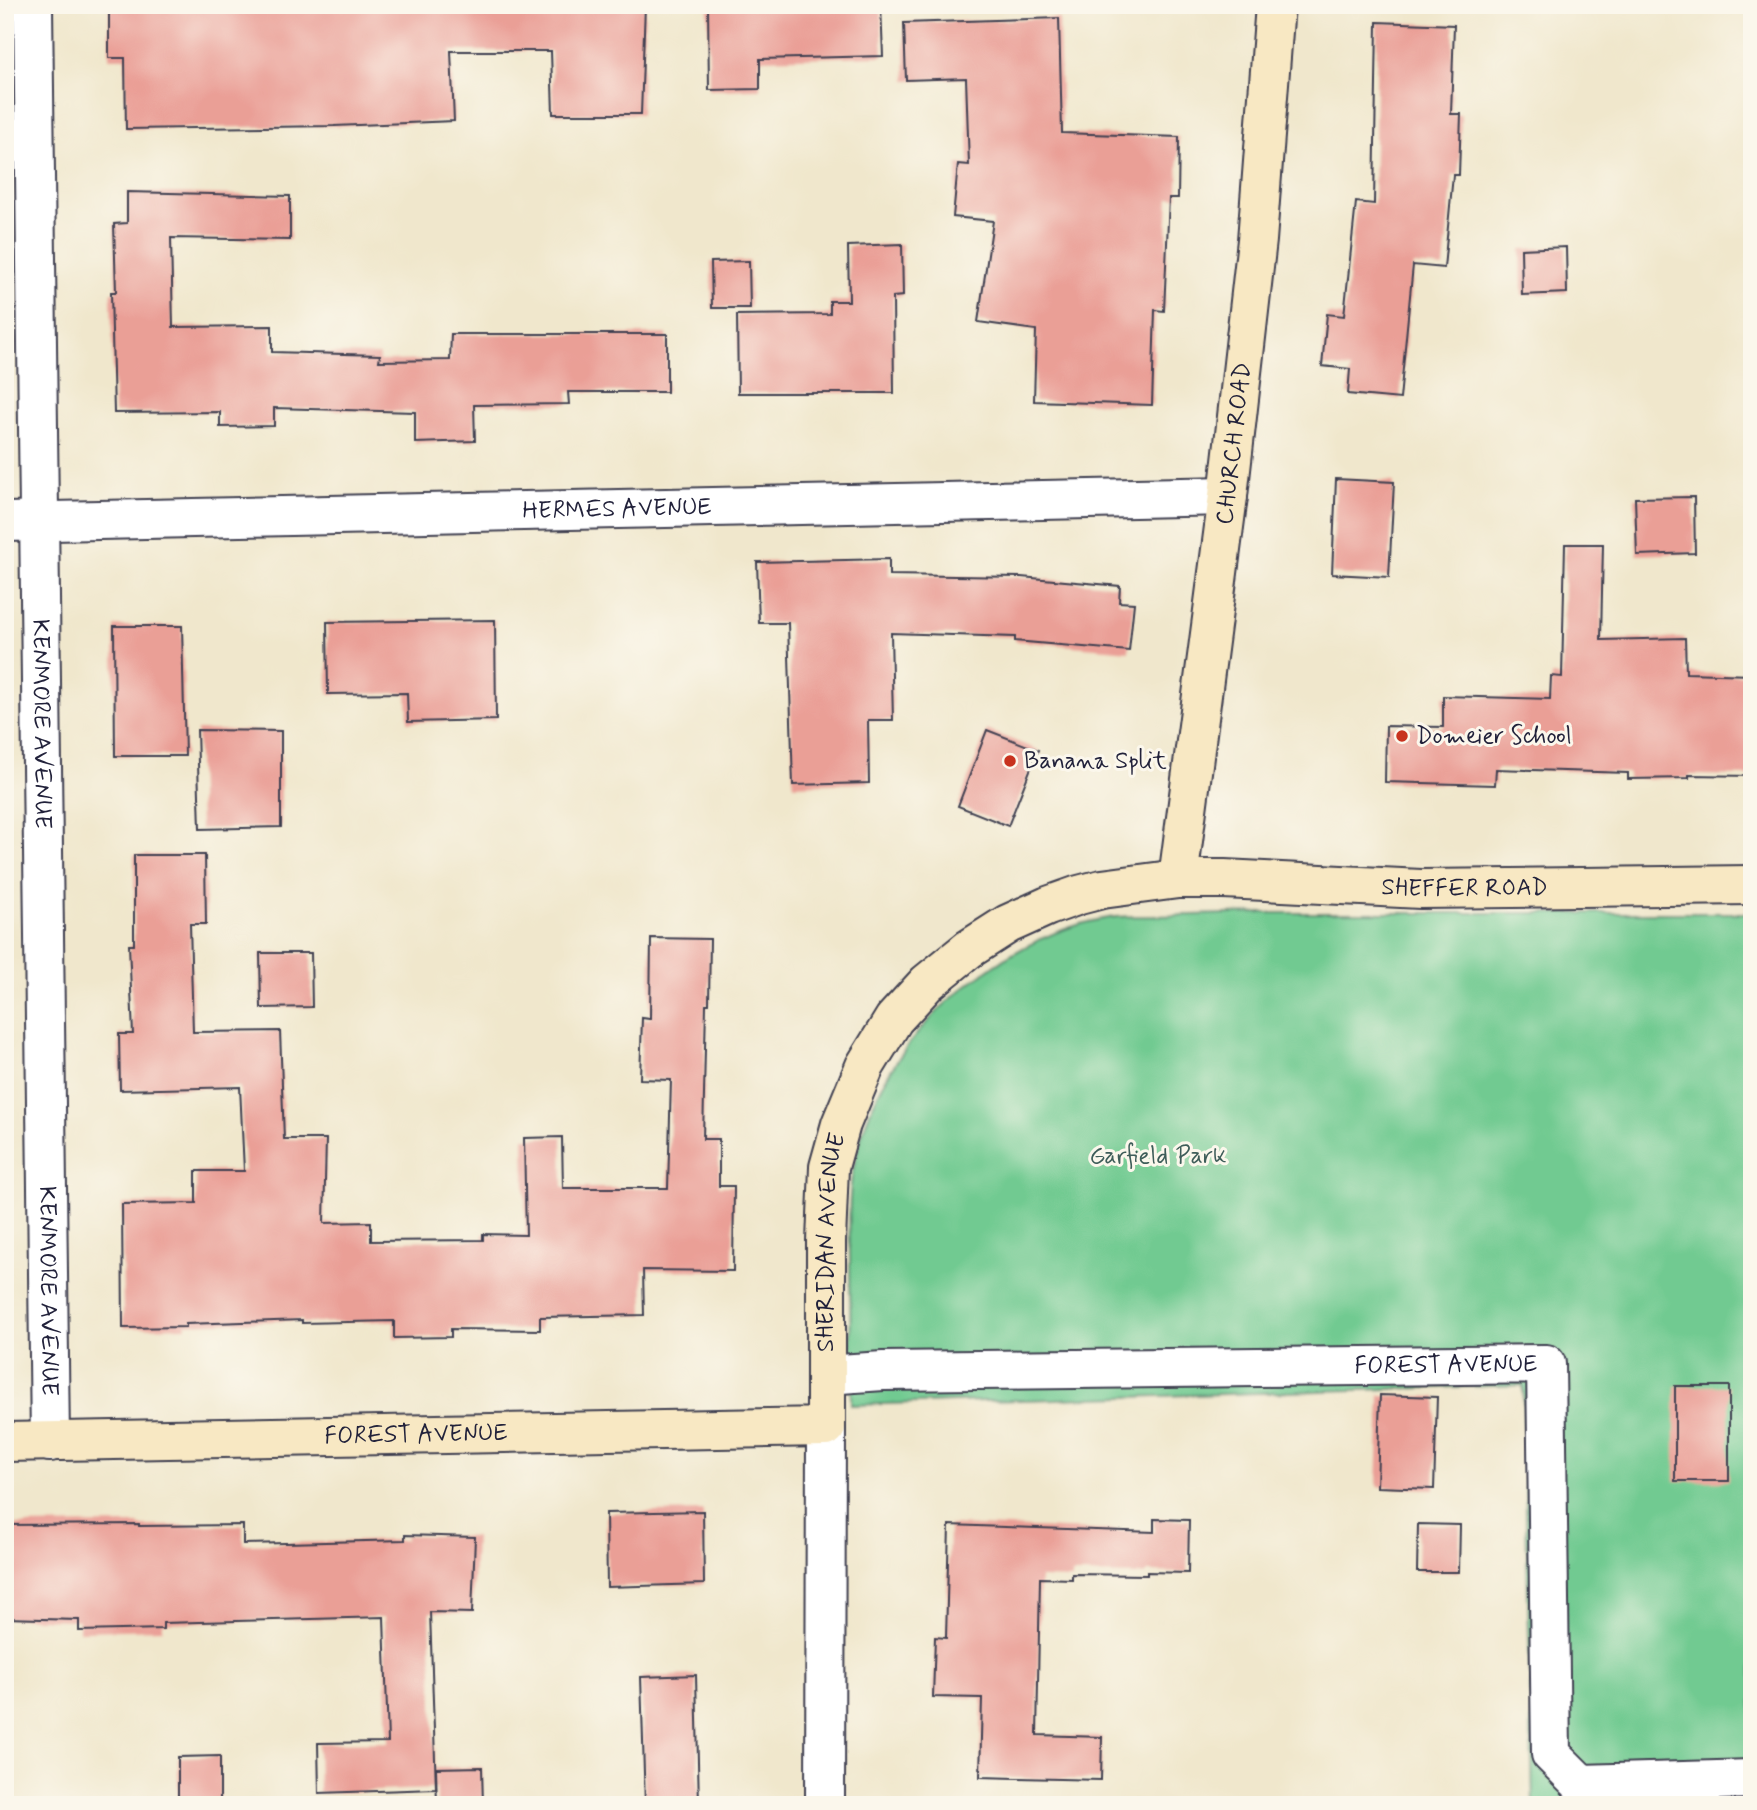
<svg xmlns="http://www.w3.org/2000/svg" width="1757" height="1810" viewBox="0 0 1757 1810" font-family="Mynerve,sans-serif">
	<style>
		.green { fill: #71ca91; stroke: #4a7666; stroke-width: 2 }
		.building { fill: #ea9f96 }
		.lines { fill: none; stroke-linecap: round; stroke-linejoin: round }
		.street-casing { stroke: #414051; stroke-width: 42 }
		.secondary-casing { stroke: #414051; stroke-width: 42 }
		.street { stroke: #fff; stroke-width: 38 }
		.secondary { stroke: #f8e8c3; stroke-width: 38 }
		.poi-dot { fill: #c8321e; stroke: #fbf7ec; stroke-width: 2.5 }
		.labels { text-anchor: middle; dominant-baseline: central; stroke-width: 6; stroke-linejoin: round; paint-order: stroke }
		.street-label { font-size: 24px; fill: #22223b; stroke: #fbf7ec }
		.poi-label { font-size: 24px; fill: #22223b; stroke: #fbf7ec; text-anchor: start }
		.park-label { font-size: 24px; fill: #3e5d59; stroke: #fbf7ec }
	</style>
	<rect width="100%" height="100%" fill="#fbf7ec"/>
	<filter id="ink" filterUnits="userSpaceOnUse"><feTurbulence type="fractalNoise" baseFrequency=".0143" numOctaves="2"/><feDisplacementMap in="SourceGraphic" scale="14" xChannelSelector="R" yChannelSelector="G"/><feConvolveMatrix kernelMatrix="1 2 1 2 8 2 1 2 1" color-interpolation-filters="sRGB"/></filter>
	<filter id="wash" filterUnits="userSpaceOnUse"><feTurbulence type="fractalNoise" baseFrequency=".00686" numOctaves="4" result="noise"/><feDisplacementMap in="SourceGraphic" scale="28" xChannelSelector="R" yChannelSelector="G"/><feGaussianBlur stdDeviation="1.57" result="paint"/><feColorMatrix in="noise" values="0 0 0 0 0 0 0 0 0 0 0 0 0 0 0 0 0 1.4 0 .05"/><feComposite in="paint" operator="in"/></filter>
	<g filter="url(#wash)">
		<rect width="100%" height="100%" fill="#f0e7cc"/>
		<!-- green -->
		<path class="green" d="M 1263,913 L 1752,913 L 1752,1802 L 1533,1805 L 1523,1385 L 851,1405 C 851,1357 850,1309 850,1262 C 850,1229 847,1193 855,1161 C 871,1087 914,1024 975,979 C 1014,950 1061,925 1109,918 C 1125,915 1141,917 1157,916 C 1192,915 1228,914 1263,913 Z"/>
		<g id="blocks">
			<!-- building -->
			<g class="building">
				<polygon points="109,5 645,5 641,114 553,114 551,51 451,51 454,121 334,126 126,129 125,58 109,58"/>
				<polygon points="708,5 881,5 883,56 760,59 760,89 709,90"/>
				<polygon points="1059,18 1062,133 1179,137 1178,198 1169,198 1164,311 1155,310 1152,405 1034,401 1036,330 978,322 993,221 953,217 958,164 969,165 966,78 906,80 904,23"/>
				<polygon points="1377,22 1454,25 1451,114 1461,114 1459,175 1453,175 1444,268 1413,265 1400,399 1348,394 1350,369 1322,366 1327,314 1344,316 1356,202 1374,204"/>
				<polygon points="127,192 290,196 290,240 171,238 173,327 272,326 272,352 380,355 379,361 450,360 451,334 667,334 667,392 568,392 569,404 474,405 475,441 415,443 415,412 274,408 274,426 220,427 220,412 114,413 111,292 116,292 114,224 127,223"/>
				<polygon points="902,244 903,296 893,297 894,393 738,393 737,315 830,314 830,301 849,301 848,246"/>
				<polygon points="1566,247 1567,293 1522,295 1521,249"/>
				<polygon points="749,261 750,308 712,308 711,262"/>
				<polygon points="1336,479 1394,482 1389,577 1332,574"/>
				<polygon points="1694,497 1695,553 1637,555 1635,498"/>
				<polygon points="1565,544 1603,544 1601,640 1685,638 1686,673 1752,675 1752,776 1689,775 1689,778 1628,779 1628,773 1496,769 1495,785 1385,782 1386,726 1443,727 1443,696 1550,699 1551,676 1562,677"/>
				<polygon points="889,559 889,575 1021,577 1120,586 1119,602 1134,603 1129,651 1015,641 1015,637 891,633 893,720 868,720 869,783 793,785 788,623 759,623 757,562"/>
				<polygon points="495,620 496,720 408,722 407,693 328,694 327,622"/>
				<polygon points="114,626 182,626 185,756 115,756"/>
				<polygon points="197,730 281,731 281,827 200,829"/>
				<polygon points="987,730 1038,750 1008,826 958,806"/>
				<polygon points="134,855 205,855 206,924 190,924 193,1032 280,1031 284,1139 326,1139 324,1223 371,1222 371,1241 483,1240 483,1234 526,1235 524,1138 562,1137 563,1188 668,1188 671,1080 640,1079 642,1018 650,1019 651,938 710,939 709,1004 706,1004 703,1139 719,1139 719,1186 734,1186 733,1271 643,1270 644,1315 540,1317 540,1330 451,1329 451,1337 394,1338 394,1321 302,1323 302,1320 186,1324 186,1327 123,1328 122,1204 196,1203 196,1171 244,1171 240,1087 120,1090 119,1034 133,1034 129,945 134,945"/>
				<polygon points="260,953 311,953 312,1007 261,1008"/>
				<rect x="1675" y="1386" width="54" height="95"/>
				<polygon points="1380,1395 1437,1397 1434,1489 1377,1487"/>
				<polygon points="703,1511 704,1584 607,1587 606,1513"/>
				<polygon points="1154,1519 1189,1520 1188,1573 1147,1572 1147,1575 1072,1574 1072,1579 1040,1578 1037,1735 1102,1737 1101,1780 980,1777 982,1698 933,1697 935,1637 946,1638 949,1525 1154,1532"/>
				<polygon points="139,1524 139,1526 243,1525 243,1544 405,1540 405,1535 475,1537 472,1613 430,1612 436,1789 319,1793 318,1743 388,1742 384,1617 163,1623 163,1629 79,1631 79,1620 5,1618 5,1525"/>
				<polygon points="1418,1524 1460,1525 1459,1572 1417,1572"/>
				<polygon points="696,1675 699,1805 645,1805 641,1677"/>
				<polygon points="220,1756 220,1805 178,1805 178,1757"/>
				<polygon points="482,1767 483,1805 437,1805 436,1768"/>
			</g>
		</g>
	</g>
	<g filter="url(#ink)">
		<use href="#blocks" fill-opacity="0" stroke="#414051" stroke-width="2"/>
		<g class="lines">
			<!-- street casing -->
			<g class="street-casing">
				<g id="street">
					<path id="s1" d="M 33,5 L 50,1442"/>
					<path id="s2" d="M 5,522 L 1228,496"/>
					<path id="s3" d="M 826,1375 L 883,1371 L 1546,1364 L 1551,1754 L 1581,1784 L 1752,1779"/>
					<polyline points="825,1805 826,1427"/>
				</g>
			</g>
			<!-- secondary casing -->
			<g class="secondary-casing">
				<g id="secondary">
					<path id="s4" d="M 1178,879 L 1228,496 L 1257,240 L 1275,5"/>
					<path id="s5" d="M 5,1442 L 826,1427 L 826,1241 L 829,1167 L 841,1124 L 865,1066 L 894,1019 L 927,983 L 969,949 L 1008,924 L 1048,906 L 1079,895 L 1102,889 L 1178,879 L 1224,879 L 1421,889 L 1752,885"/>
				</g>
			</g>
			<!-- street -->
			<use href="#street" class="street"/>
			<!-- secondary -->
			<use href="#secondary" class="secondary"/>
		</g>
	</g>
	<!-- markers -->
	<g class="poi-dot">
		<circle cx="1402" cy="736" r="7"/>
		<circle cx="1010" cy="761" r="7"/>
	</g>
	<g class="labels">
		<!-- street labels -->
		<g class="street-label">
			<text stroke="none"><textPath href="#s4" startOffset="439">CHURCH ROAD</textPath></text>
			<text stroke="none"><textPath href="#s2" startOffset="612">HERMES AVENUE</textPath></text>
			<text stroke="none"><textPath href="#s1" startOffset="719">KENMORE AVENUE</textPath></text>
			<text stroke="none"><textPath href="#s5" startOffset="1857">SHEFFER ROAD</textPath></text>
			<text stroke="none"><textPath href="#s5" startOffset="1006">SHERIDAN AVENUE</textPath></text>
			<text stroke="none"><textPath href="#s1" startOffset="1286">KENMORE AVENUE</textPath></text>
			<text stroke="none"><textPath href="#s3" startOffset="620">FOREST AVENUE</textPath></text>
			<text stroke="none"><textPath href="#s5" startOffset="411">FOREST AVENUE</textPath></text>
		</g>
		<!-- poi labels -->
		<g class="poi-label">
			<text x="1416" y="736">Domeier School</text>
			<text x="1024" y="761">Banana Split</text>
		</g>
		<!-- park labels -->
		<g class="park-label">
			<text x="1158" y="1156">Garfield Park</text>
		</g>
	</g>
	<!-- margin -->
	<rect width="1757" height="1810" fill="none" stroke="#fbf7ec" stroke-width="28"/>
</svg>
